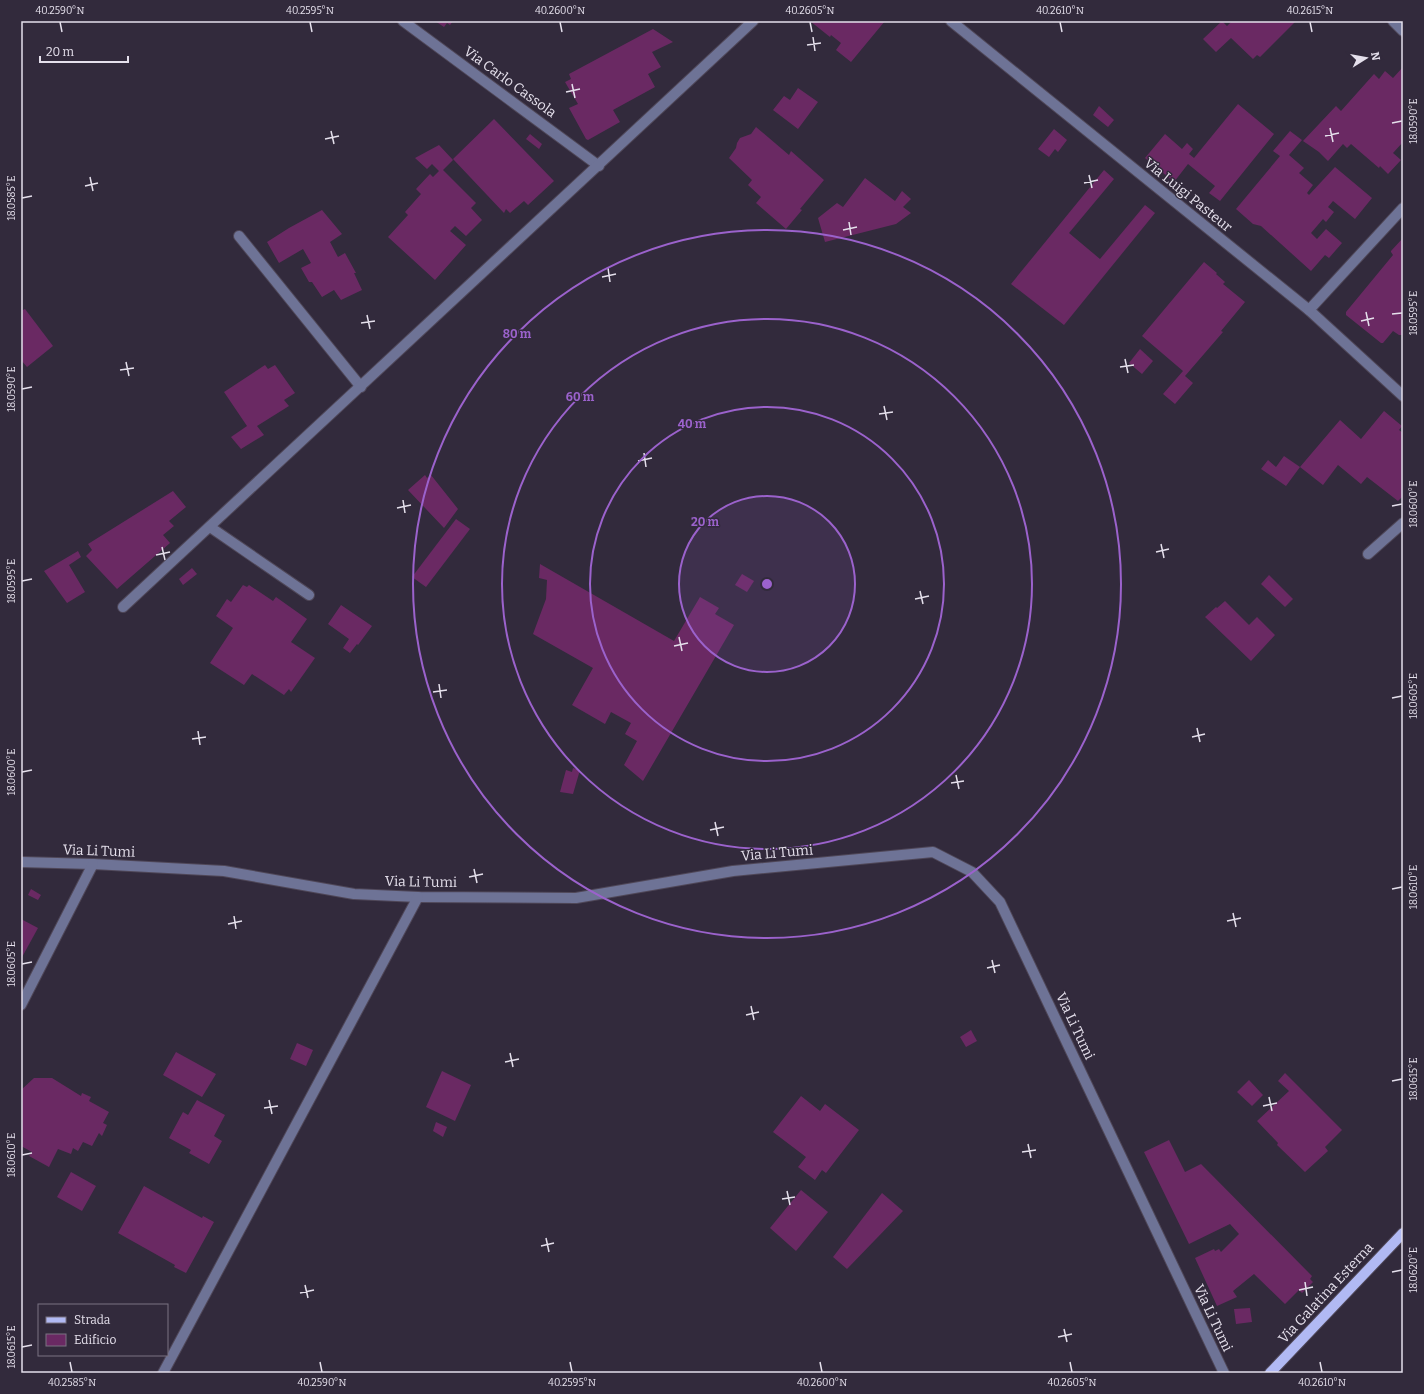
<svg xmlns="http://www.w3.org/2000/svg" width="1424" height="1394" viewBox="0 0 1424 1394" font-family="Bitter,serif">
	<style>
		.building { fill: #6a2963 }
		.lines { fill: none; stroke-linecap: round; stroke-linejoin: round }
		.minor-casing { stroke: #4f4758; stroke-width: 12 }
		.major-casing { stroke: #4f4758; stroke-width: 12 }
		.minor { stroke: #6e7396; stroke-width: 10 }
		.major { stroke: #b1b9f3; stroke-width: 10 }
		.ticks { fill: none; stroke: #e5e0ec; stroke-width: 1.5 }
		.ring { fill: none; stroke: #9b62cc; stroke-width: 2 }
		.labels { text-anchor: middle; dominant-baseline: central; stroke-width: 3; stroke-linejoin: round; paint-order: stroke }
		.street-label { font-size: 14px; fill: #e5e0ec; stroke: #322a3c }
		.centre { fill: #9b62cc; stroke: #322a3c; stroke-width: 2 }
		.ring-label { font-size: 12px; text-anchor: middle; font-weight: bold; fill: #9b62cc; stroke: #322a3c; stroke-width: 3; stroke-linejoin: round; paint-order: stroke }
		.neatline { fill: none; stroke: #e5e0ec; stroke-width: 1.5 }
		.ticks-label { font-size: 10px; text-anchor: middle; fill: #e5e0ec }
	</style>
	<rect width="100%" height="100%" fill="#322a3c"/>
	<!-- building -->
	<g class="building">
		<polygon points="435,21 453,21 450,25 447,23 444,27"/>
		<polygon points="810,21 885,21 851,62 836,50 841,43 831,35 830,37"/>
		<polygon points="1222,21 1227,26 1232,21 1296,21 1260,57 1257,55 1253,59 1231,38 1216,52 1203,39"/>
		<polygon points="653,29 673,42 652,52 661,67 648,74 655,87 613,110 620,122 588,140 586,139 569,108 578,104 565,82 571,79 569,74"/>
		<polygon points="1403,67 1403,142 1393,153 1401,160 1388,174 1380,166 1379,168 1351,144 1347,148 1343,144 1328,161 1319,152 1303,141 1336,106 1341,111 1374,74 1379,79 1385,71 1393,78"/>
		<polygon points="798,88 818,102 798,129 773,110 784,96 790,100"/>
		<polygon points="1238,104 1274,134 1220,201 1209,193 1215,186 1188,164 1174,182 1145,158 1165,134 1182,149 1187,143 1193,149 1189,154 1194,158"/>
		<polygon points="1099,106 1114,120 1108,127 1093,115"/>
		<polygon points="494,119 554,181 528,205 524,201 510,213 506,209 504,213 453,159"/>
		<polygon points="756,127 789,155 791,151 824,180 800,209 802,210 786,229 756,203 761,197 748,185 752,180 729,158 736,148 737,143 740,138 751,134"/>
		<polygon points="1054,129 1067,140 1058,152 1055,149 1049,157 1038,149"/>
		<polygon points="1290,131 1302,140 1289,155 1304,168 1299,173 1313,185 1307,193 1309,195 1335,167 1372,198 1355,219 1333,201 1328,207 1334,212 1326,222 1323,219 1311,233 1317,239 1326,229 1342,243 1329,258 1325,255 1311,271 1261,226 1253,224 1236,209 1280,156 1273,151"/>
		<polygon points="530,134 542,144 539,149 526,139"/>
		<polygon points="439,145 453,160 443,170 476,203 471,208 482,220 466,236 455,226 450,231 466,245 435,280 388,237 408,215 405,212 421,194 416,189 430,174 433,177 439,171 432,164 427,169 415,158"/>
		<polygon points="1104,170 1114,179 1069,233 1100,259 1145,205 1155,213 1064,325 1011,284"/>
		<polygon points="865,178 895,201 902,191 911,199 903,207 911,213 896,224 825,242 818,218 837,203 843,207"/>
		<polygon points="322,210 342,234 330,242 338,257 345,253 356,273 354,273 362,290 341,300 334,290 322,297 312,282 309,282 301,268 311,263 303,249 279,263 267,242 289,228"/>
		<polygon points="1403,238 1403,334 1402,335 1399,335 1393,331 1383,343 1381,343 1346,315 1346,312 1393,255 1391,252 1391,251"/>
		<polygon points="1204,262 1217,273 1216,274 1225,282 1223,284 1245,302 1221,331 1223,332 1185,376 1193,383 1175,404 1163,394 1183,371 1142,336"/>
		<polygon points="25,309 53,346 27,367 21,360 21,311"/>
		<polygon points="1140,349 1153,361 1142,374 1129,363"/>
		<polygon points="265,365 268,369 275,365 295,393 284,400 289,406 257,426 264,435 241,449 231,437 247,426 224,392"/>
		<polygon points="1384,411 1402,426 1399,430 1403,433 1403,496 1398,501 1367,477 1361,484 1338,465 1323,485 1300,467 1340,420 1361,439"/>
		<polygon points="1284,456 1300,467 1286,486 1261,469 1268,460 1276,467"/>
		<polygon points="425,475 427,478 431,475 458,509 444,528 408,490"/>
		<polygon points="173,491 186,507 169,521 174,526 163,535 170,543 117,589 86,556 92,550 88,544"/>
		<polygon points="456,519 470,529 426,587 412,577"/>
		<polygon points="78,551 81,557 69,565 85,592 67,603 44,571"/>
		<polygon points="540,564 674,641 700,597 719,608 715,614 734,625 643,781 624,765 637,741 625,734 631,723 611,712 605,724 572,705 593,668 533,634 546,599 547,580 539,578"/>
		<polygon points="192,568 197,574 183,585 179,579"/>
		<polygon points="742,574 754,581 747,592 735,585"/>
		<polygon points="1269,575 1293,599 1285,607 1261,584"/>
		<polygon points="243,585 247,587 249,585 273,601 276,597 307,619 291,642 315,658 291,692 289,689 284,695 252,674 244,685 210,663 233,628 216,616 227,599 231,602"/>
		<polygon points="1225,601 1249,625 1257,617 1275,635 1251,661 1205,617 1216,607 1217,608"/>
		<polygon points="341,605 372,626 358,645 357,644 350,653 343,648 349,639 328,624"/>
		<polygon points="573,768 580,770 573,794 560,792 566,770 572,772"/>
		<polygon points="31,889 41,895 38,900 28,895"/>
		<polygon points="21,919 38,928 21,959"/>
		<polygon points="971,1030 977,1041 966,1047 960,1037"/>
		<polygon points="297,1043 313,1050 306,1066 290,1059"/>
		<polygon points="176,1052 216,1074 202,1097 163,1075"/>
		<polygon points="442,1071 471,1085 455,1121 426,1107"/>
		<polygon points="1285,1073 1342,1130 1325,1147 1328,1151 1305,1172 1277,1145 1278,1143 1257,1121 1289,1091 1278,1081"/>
		<polygon points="34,1078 52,1078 81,1096 82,1093 91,1097 89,1101 109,1112 103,1123 107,1125 102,1136 99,1133 92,1146 83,1142 78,1151 73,1148 71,1154 58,1149 49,1167 29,1156 32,1152 21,1146 21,1090"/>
		<polygon points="1249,1080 1263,1095 1252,1106 1237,1092"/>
		<polygon points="801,1096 820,1111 825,1104 859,1130 826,1173 822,1170 815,1180 798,1167 806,1157 773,1132"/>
		<polygon points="197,1100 225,1115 214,1136 222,1141 209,1164 189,1153 191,1150 169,1138 183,1112 188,1115"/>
		<polygon points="436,1122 447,1127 443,1137 433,1131"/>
		<polygon points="1169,1140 1185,1172 1201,1164 1312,1276 1310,1279 1313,1282 1302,1293 1299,1290 1285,1304 1254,1274 1233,1291 1237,1297 1217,1306 1195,1258 1214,1249 1215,1251 1219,1249 1221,1252 1239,1234 1230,1224 1189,1244 1144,1152"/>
		<polygon points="71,1172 96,1186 82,1211 57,1197"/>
		<polygon points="144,1186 202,1218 203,1216 214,1222 186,1273 174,1267 175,1265 118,1233"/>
		<polygon points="801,1190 828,1212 796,1251 770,1228"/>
		<polygon points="882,1193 903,1211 847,1269 833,1257"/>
		<polygon points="1250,1308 1252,1322 1236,1324 1234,1309"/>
	</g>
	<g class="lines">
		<!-- minor casing -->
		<g class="minor-casing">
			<g id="minor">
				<polyline points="403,21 599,166"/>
				<polyline points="951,21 1309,310 1403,396"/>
				<polyline points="1393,21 1403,31"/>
				<polyline points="239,236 361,387"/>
				<polyline points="1309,310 1403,208"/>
				<polyline points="210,527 309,595"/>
				<polyline points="1368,554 1403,523"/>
				<polyline points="123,607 753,21"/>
				<polyline points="21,862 93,864 224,871 354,894 418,897 576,898 733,871 933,852 972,872 1000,902 1224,1373"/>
				<polyline points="21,1005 93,864"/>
				<polyline points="163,1373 418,897"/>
			</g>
		</g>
		<!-- major casing -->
		<g class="major-casing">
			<polyline id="major" points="1270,1373 1403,1233"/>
		</g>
		<!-- minor -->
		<use href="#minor" class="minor"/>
		<!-- major -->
		<use href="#major" class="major"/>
	</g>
	<!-- ticks -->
	<path class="ticks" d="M 60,22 L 62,32M 310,22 L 312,32M 560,22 L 562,32M 810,22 L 812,32M 1060,22 L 1062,32M 1310,22 L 1312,32M 813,37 L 815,51M 807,45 L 821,43M 572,84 L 575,98M 566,92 L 580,89M 1392,123 L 1402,121M 1330,128 L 1333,142M 331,131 L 334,144M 1325,136 L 1339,133M 325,139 L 339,136M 1089,175 L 1092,188M 90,177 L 93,191M 1084,183 L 1098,180M 85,186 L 98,183M 22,198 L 32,196M 849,222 L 851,235M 843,230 L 857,227M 608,268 L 610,282M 602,277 L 616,274M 1366,312 L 1369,326M 1392,314 L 1402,313M 367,315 L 370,329M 1361,321 L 1374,318M 361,323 L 375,321M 1125,359 L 1128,373M 126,362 L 129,376M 1120,367 L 1134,365M 120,370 L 134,368M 22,389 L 32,387M 884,406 L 887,420M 879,414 L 893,412M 644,453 L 646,467M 638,461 L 652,458M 403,500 L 405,513M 1392,506 L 1402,504M 397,508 L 411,505M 1161,544 L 1164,558M 162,547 L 165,560M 1156,552 L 1169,549M 156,555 L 170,552M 22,581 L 32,579M 920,591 L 923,604M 915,599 L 929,596M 679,637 L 682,651M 674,646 L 688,643M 439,684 L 441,698M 433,692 L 447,690M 1392,698 L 1402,696M 1197,728 L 1200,742M 198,731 L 200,745M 1192,737 L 1205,734M 192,739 L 206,737M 22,772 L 32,770M 956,775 L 959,789M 951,783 L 964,781M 715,822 L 718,836M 710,830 L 724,827M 474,869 L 477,883M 469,877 L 483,874M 1392,889 L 1402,887M 1233,913 L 1236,927M 234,916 L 236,929M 1227,921 L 1241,918M 228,924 L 242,921M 992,960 L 995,973M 22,964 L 32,962M 987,968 L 1000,965M 751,1006 L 754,1020M 746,1015 L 759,1012M 510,1053 L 513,1067M 505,1062 L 519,1059M 1392,1081 L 1402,1079M 1269,1097 L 1272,1111M 269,1100 L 272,1114M 1263,1106 L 1277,1103M 264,1108 L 278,1106M 1028,1144 L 1031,1158M 1022,1152 L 1036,1150M 22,1155 L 32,1153M 787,1191 L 790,1205M 782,1199 L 795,1197M 546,1238 L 549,1252M 541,1246 L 554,1243M 1392,1272 L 1402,1270M 1305,1282 L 1307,1296M 305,1285 L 308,1298M 1299,1290 L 1313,1287M 300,1293 L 314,1290M 1064,1329 L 1067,1342M 1058,1337 L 1072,1334M 22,1347 L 32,1345M 70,1362 L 72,1372M 320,1362 L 322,1372M 570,1362 L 572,1372M 820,1362 L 822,1372M 1070,1362 L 1072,1372M 1320,1362 L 1322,1372"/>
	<!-- distance rings -->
	<circle cx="767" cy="584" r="88" fill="#9b62cc" fill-opacity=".12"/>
	<g class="ring">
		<circle cx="767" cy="584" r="88"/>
		<circle cx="767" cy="584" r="177"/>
		<circle cx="767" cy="584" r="265"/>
		<circle cx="767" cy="584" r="354"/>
	</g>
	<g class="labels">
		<!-- street labels -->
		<g class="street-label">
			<text transform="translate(510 82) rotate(36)">Via Carlo Cassola</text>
			<text transform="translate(1188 195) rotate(39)">Via Luigi Pasteur</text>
			<text transform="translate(99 851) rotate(2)">Via Li Tumi</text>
			<text transform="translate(777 853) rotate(-5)">Via Li Tumi</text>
			<text transform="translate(421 882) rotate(1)">Via Li Tumi</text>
			<text transform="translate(1075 1026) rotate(65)">Via Li Tumi</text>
			<text transform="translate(1326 1293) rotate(-47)">Via Galatina Esterna</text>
			<text transform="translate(1213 1318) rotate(65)">Via Li Tumi</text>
		</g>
	</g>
	<circle cx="767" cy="584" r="6" class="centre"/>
	<g class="ring-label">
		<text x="517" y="338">80 m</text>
		<text x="580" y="401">60 m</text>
		<text x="692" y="428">40 m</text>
		<text x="705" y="526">20 m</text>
	</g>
	<!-- border -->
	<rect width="1424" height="1394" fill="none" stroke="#322a3c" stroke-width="44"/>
	<!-- legend -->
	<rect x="38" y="1304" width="130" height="52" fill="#322a3c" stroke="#7a7382"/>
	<rect x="46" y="1317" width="20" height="6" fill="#b1b9f3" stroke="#7a7382"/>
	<text x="74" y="1324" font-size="12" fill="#e5e0ec">Strada</text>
	<rect x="46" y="1334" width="20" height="12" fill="#6a2963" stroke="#7a7382"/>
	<text x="74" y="1344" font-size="12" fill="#e5e0ec">Edificio</text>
	<!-- north arrow -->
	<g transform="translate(1366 58) rotate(79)" stroke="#322a3c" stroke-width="3" paint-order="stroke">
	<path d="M0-3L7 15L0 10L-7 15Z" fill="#e5e0ec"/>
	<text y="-6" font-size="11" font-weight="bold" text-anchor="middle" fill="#e5e0ec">N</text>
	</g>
	<!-- scale -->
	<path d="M40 56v6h88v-6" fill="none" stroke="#e5e0ec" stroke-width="2"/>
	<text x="46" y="56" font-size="12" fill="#e5e0ec" stroke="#322a3c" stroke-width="3" paint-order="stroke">20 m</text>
	<rect x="22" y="22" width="1380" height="1350" class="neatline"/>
	<g class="ticks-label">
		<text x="60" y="14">40.2590°N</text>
		<text x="310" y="14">40.2595°N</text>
		<text x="560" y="14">40.2600°N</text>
		<text x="810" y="14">40.2605°N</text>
		<text x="1060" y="14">40.2610°N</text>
		<text x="1310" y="14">40.2615°N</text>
		<text transform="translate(1413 121) rotate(-90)" y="4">18.0590°E</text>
		<text transform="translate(11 198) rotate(-90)" y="4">18.0585°E</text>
		<text transform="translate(1413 313) rotate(-90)" y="4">18.0595°E</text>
		<text transform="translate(11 389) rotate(-90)" y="4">18.0590°E</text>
		<text transform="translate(1413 504) rotate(-90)" y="4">18.0600°E</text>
		<text transform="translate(11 581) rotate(-90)" y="4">18.0595°E</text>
		<text transform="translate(1413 696) rotate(-90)" y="4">18.0605°E</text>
		<text transform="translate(11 772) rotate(-90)" y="4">18.0600°E</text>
		<text transform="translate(1413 887) rotate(-90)" y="4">18.0610°E</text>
		<text transform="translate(11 964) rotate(-90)" y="4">18.0605°E</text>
		<text transform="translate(1413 1079) rotate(-90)" y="4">18.0615°E</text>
		<text transform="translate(11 1155) rotate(-90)" y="4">18.0610°E</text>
		<text transform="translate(1413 1270) rotate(-90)" y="4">18.0620°E</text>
		<text transform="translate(11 1347) rotate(-90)" y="4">18.0615°E</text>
		<text x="72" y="1386">40.2585°N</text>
		<text x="322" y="1386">40.2590°N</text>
		<text x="572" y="1386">40.2595°N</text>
		<text x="822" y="1386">40.2600°N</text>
		<text x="1072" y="1386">40.2605°N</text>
		<text x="1322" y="1386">40.2610°N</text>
	</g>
</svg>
